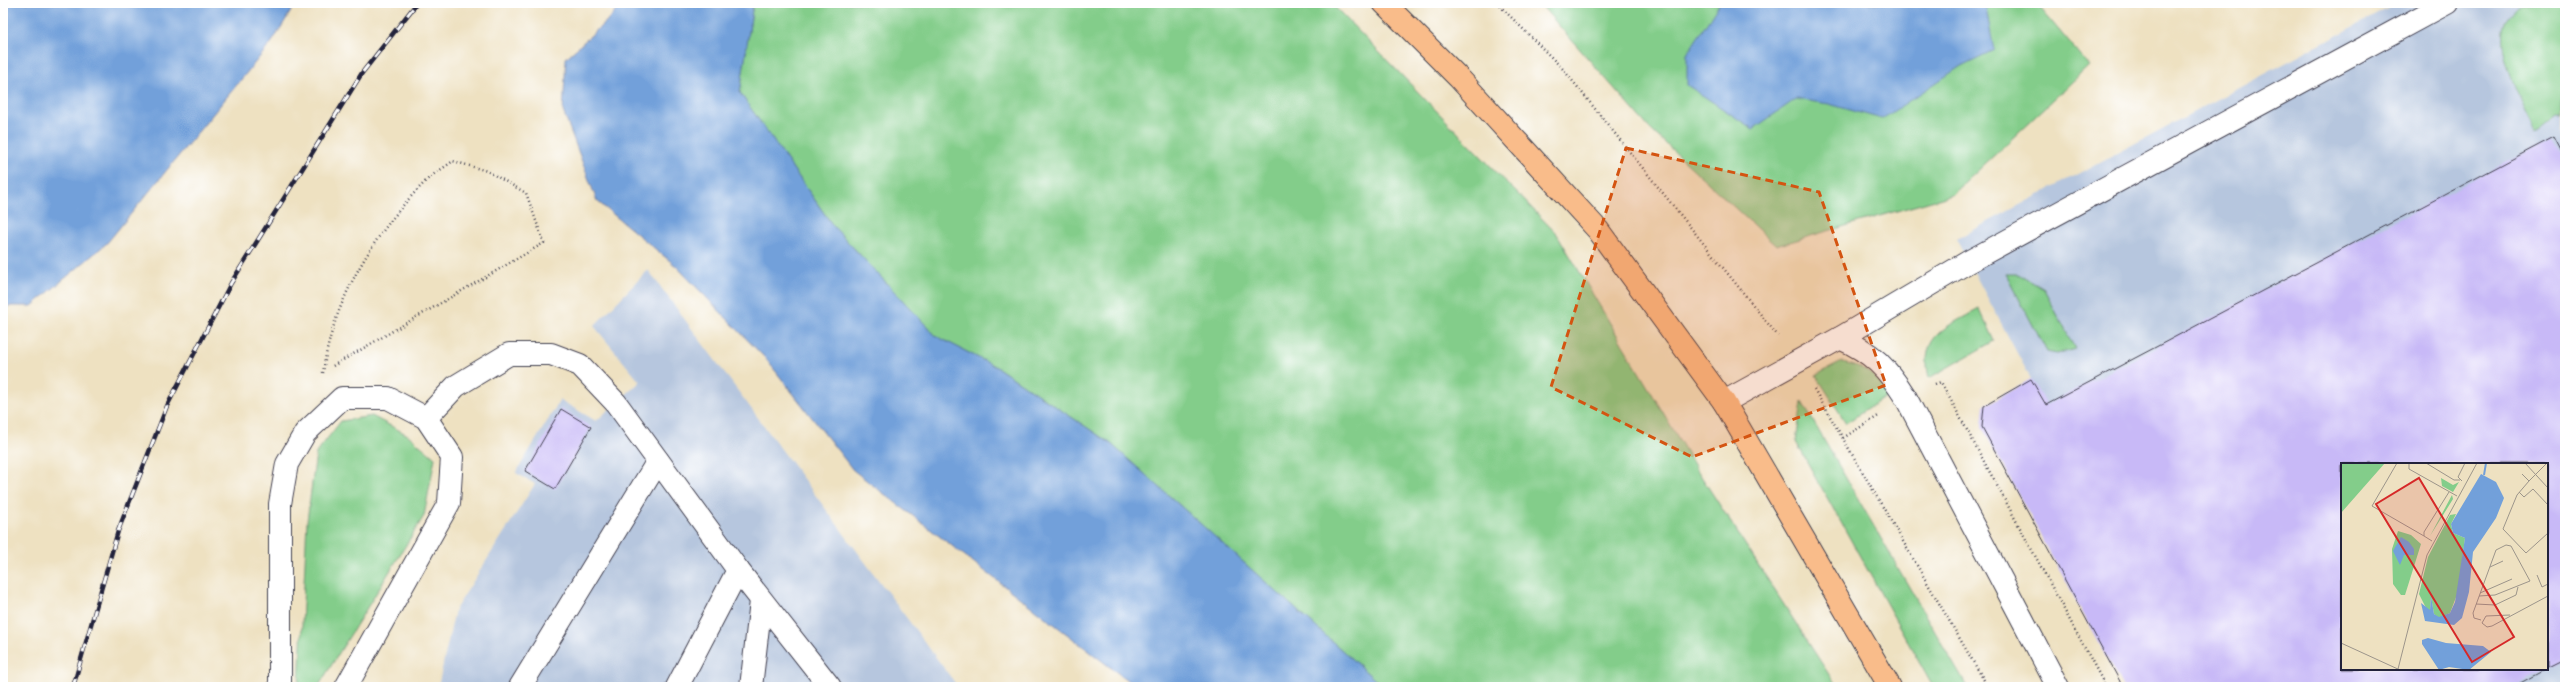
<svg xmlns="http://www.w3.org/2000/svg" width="2568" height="690" viewBox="0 0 2568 690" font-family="'Playpen Sans',sans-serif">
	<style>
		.industrial { fill: #b6c6de; fill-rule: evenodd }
		.green { fill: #83cd8a; stroke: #527862 }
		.water { fill: #72a0da; stroke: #4a618a }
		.building { fill: #c8b9f7 }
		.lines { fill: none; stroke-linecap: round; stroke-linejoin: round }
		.minor-casing { stroke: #413f4f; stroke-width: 24 }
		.major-casing { stroke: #413f4f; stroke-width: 24 }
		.path { stroke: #413f4f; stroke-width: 2.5; stroke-dasharray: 1 3; stroke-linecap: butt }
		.minor { stroke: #fff; stroke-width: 22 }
		.major { stroke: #f9bc8a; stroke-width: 22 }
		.rail-casing { stroke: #22223b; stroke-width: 4.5 }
		.rail { stroke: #fff; stroke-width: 3; stroke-dasharray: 9; stroke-linecap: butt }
		.marked { fill: #d45411; fill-opacity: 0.2; stroke: #d45411; stroke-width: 3; stroke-dasharray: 8 5; stroke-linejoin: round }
		.inset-river { fill: none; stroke: #72a0da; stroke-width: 2 }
		.inset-road { fill: none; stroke: #9c958b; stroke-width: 1 }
		.view { fill: #d62828; fill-opacity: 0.15; stroke: #d62828; stroke-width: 2 }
		.inset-edge { fill: none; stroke: #22223b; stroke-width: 2 }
	</style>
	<rect width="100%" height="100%" fill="#fff"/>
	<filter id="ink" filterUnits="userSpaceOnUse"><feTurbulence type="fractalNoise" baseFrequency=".025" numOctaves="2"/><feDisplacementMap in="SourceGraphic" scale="8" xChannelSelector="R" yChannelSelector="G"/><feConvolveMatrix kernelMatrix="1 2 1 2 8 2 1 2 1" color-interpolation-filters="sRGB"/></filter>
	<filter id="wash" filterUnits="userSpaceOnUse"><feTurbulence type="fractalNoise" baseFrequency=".012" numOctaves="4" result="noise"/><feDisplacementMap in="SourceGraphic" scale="16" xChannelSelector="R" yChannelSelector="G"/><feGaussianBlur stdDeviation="0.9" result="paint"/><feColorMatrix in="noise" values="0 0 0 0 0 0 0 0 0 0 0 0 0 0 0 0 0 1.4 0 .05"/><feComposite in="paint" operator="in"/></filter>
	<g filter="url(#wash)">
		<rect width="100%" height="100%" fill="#eee1c1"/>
		<!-- industrial -->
		<g class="industrial">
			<path d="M 2398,3 L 2565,3 L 2565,687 L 2123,687 L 1982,427 L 1984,406 L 2031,379 L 1956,239 ZM 2342,464 L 2547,464 L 2547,669 L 2342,669 Z"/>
			<polygon points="648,270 958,687 438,687 455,610 535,484 516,473 560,400 596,421 640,382 594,326"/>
		</g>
		<!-- green -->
		<g class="green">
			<polygon points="753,3 1331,3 1557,234 1699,473 1837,687 1383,687 1110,443 998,368 936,336 833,226 740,93"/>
			<polygon points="1539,3 2036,3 2089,66 1952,195 1776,246 1651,130"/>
			<path d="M 2521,3 L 2565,3 L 2565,113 L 2559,113 L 2536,131 C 2523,105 2494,51 2505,22 C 2508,15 2517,8 2521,3 Z"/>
			<polygon points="2006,274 2018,274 2044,289 2075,349 2057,354 2047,352"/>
			<path d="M 1979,309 L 1994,341 L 1929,378 C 1919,334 1947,327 1979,309 Z"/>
			<path d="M 1842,362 C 1865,366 1876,376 1890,394 L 1846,423 L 1816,375 Z"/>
			<polygon points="1802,402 1967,687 1933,687 1796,442"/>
			<polygon points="372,416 408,435 435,458 424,516 318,687 299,687 307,521 316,453 341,421"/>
		</g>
		<!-- water -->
		<g class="water">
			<polygon points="3,3 296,3 272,42 107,243 32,306 3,306"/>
			<polygon points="622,3 753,3 740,93 833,226 936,336 998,368 1110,443 1383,687 1136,687 853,470 766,359 676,266 597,201 563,111 566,58 610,18"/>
			<polygon points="1720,3 1985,3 1994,50 1961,66 1882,119 1829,104 1796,99 1753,129 1687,85 1687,54"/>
		</g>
		<g id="blocks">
			<!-- building -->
			<g class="building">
				<polygon points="2554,137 2565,158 2565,659 2547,668 2547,464 2342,464 2342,669 2546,669 2513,687 2123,687 1982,427 1984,406 2031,379 2046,405"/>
				<polygon points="561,409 591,427 555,489 525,471"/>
			</g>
		</g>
	</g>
	<g filter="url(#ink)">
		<use href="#blocks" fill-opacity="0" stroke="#413f4f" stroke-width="1"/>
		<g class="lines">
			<!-- minor casing -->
			<g class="minor-casing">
				<g id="minor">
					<polyline points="1840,338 1968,262 2447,3"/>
					<path d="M 1724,402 L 1840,338 C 1873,353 1887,368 1906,398 L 2058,687"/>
					<polyline points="426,418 456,386 509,354 551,354 580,365 616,403 738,570 830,687"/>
					<polyline points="280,687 280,504 287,464 305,433 342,398 388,398 426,418 452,457 449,503 346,687"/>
					<polyline points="520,687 658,461"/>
					<polyline points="677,687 738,570"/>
					<polyline points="751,687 761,601"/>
				</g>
			</g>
			<!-- major casing -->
			<g class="major-casing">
				<polyline id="major" points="1384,3 1459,78 1598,230 1724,402 1890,687"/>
			</g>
			<!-- path -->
			<g class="path">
				<polyline points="1497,3 1563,69 1778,336"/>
				<path d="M 323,373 C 332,302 374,233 424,183 C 432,174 444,168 453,161 L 487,171 L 526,193 L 544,243 L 331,367"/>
				<polyline points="1935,384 1941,382 2106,687"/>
				<polyline points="1814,389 1988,687"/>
				<polyline points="1843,438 1880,415"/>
			</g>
			<!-- minor -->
			<use href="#minor" class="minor"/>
			<!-- major -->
			<use href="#major" class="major"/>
			<!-- rail casing -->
			<g class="rail-casing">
				<polyline id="rail" points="73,687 118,531 167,406 231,283 362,73 417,3"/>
			</g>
			<!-- rail -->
			<use href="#rail" class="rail"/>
		</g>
	</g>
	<!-- marked area -->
	<path class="marked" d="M 1626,148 L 1819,192 L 1886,385 L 1692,457 L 1551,387 Z"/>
	<!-- overview -->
	<g transform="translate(2341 463)">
		<rect width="207" height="207" fill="#eee1c1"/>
		<path d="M 0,0 L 44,0 L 0,50 ZM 100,15 L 112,22 L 118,19 L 112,29 L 101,23 ZM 111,32 L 112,36 L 89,73 ZM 115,51 L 110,61 L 112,70 L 124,75 L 117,129 L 109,150 L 98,155 L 93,151 L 90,134 L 89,147 L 86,147 L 78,131 L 87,94 L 109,52 ZM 57,68 L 70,72 L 80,81 L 64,132 L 60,132 L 52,121 L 51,86 Z" fill="#83cd8a"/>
		<path d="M 140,11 L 155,19 L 163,35 L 155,55 L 132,89 L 128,129 L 121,155 L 113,162 L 84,158 L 80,140 L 89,147 L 90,133 L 93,151 L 98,154 L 109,150 L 114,139 L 124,75 L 112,70 L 110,61 ZM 60,74 L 68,79 L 73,86 L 73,92 L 63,92 L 59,102 L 52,88 ZM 87,175 L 105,180 L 142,183 L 150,189 L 128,207 L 108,204 L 98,207 L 81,181 L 81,177 Z" fill="#72a0da"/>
		<path class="inset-river" d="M 143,12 L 145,0"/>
		<path class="inset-road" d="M 56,0 L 31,43 L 83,73M 68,0 L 68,6 L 116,33M 85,0 L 113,17 L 119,17M 184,0 L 207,25M 181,11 L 188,18 L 206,0M 121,18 L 117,14 L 124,0M 188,18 L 176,32 L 162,66 L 185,90 L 207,70M 178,29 L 183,34 L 192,26 L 207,42M 91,78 L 83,73 L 83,69 L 108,29M 149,104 L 162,98M 196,112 L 201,124 L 207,121M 139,130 L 171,116M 138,133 L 154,132 L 189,118 L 170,83 L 165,82 L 155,87 L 132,150 L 133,155 L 140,157M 135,141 L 154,142 L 175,132 L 177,124M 169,152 L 145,153 L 141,160 L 146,164 L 151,163 L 207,133M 0,180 L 59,207M 57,206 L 86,92 L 136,0"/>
		<path class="view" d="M 78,15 L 173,174 L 131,199 L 35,41 Z"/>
		<rect width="207" height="207" class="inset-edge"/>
	</g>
	<!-- margin -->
	<rect width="2568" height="690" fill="none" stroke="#fff" stroke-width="16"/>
</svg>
